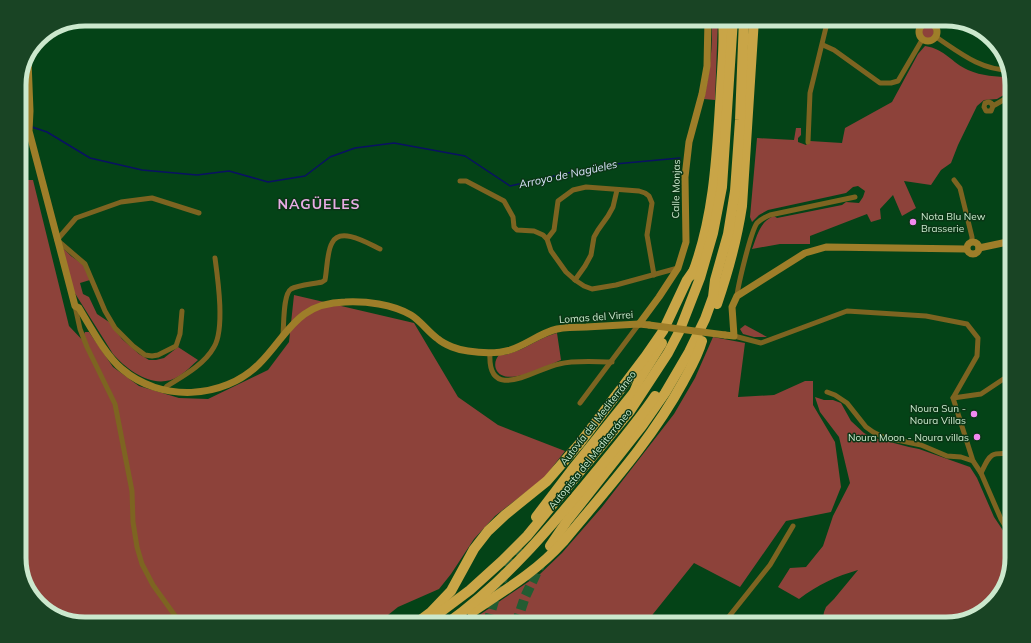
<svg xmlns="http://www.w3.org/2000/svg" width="1031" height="643" viewBox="0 0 1031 643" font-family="Mulish,sans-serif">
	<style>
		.green { fill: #8d423a }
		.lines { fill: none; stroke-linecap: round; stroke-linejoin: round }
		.stream { stroke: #0a1163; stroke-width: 1.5 }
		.highway-tunnel { stroke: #225c32; stroke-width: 10; stroke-dasharray: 10 5; stroke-linecap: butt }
		.street { stroke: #7d6421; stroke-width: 5 }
		.secondary { stroke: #9e7e29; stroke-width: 7 }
		.highway { stroke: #c9a547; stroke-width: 10 }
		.secondary-bridge { stroke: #9e7e29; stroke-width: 7 }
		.poi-dot { fill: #f389f1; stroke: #0a3615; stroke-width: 1.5 }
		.labels { text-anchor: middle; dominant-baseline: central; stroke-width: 3; stroke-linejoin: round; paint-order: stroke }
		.street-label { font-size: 10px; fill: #cbe8cd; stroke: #0a3615 }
		.poi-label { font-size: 10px; fill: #cbe8cd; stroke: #0a3615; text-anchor: end }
		.water-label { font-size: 11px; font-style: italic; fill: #d8e1f9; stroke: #0a3615 }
		.district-label { font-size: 14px; font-weight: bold; letter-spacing: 1px; fill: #e7ace4; stroke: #0a3615 }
		.rim { fill: none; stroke: #cbe8cd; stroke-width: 5 }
	</style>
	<rect width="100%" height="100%" fill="#044317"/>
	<!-- green -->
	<g class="green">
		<path d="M 711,19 L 718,19 L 715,100 L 704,99 C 709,72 714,46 711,19 Z"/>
		<circle cx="927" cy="32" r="7"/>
		<path d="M 925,46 C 945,49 952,63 968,70 C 982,76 996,77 1011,77 L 1012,90 L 997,99 L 984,100 L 977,106 L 958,145 L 951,163 L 941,170 L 931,185 L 904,181 L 916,208 L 902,216 L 893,195 L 880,209 L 881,219 L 871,222 L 867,214 L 810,236 L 810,244 L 780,244 L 752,249 C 757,236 760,221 774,216 L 777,218 L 842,205 L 846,202 L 859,203 L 863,197 L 865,191 L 858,186 L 853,187 L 846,193 L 768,210 L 759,215 L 752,222 L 750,217 L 757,138 L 794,140 L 796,128 L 801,128 L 801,135 L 798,138 L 798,142 L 806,145 L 810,141 L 842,143 L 845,128 L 892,102 L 918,54 Z"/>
		<polygon points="19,180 33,180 69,326 88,346 84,334 85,332 89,332 113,367 139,386 179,398 208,399 268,370 289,342 294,295 414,323 458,397 498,425 565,451 544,478 495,516 474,539 451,574 439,589 398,607 388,615 372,624 326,624 325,620 312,617 307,624 85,624 49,613 28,591 19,562"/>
		<path d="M 63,248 L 71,256 L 84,265 L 90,280 L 80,283 L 83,294 L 89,297 L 97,314 L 109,322 L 122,339 L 139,354 L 149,360 L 156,360 L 164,358 L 178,347 L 198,360 C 192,365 186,372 179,376 C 156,391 129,372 113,354 L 71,287 Z"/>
		<polygon points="745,325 767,337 754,337 743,334 740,329"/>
		<path d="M 557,333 L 561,360 C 548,365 504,389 496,369 C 494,364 496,358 499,355 C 519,355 537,338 557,333 Z"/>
		<polygon points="713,337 745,343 738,397 774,395 805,381 813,381 813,405 835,442 841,487 831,512 786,521 740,587 694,563 645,624 466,624 540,574 562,553 602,507 674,414 695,378"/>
		<path d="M 815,397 L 824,400 L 833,400 L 841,403 L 851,421 L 864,433 L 871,437 L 909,447 L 919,449 L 970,467 L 977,478 L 994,517 L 1012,544 L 1012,558 L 1001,594 L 979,615 L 946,624 L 822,624 L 824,612 L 826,607 L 834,599 L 858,570 C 837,576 817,585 799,599 L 778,587 L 790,568 L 806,567 L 823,546 L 833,516 L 850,483 L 839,437 L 820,412 Z"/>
	</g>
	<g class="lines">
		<!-- stream -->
		<polyline class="stream" points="32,127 47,132 90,158 142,170 197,175 229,171 268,182 305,176 330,157 355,148 394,143 465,156 510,186 604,165 680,158"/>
		<!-- highway-tunnel -->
		<g class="highway-tunnel">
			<path d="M 488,624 C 494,595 504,573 519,547"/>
			<polyline points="516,624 525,597 541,563"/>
		</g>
		<!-- street -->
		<g class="street">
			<polyline points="182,19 185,21"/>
			<path d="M 936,37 C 959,52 980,70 1009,70"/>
			<polyline points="823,45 834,50 880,83 891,83 898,81 922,40"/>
			<polyline points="993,106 991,103 989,102 985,103 984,107 986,111 991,111 993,106 1012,95"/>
			<polyline points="19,128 29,131"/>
			<polyline points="808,142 810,93 828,19"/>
			<polyline points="954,180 960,188 972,237 972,242"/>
			<polyline points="460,181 466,181 504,201 513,217 514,227 517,230 534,231 543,235 547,239 551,251 566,272 575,280 584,286 592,289 616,285 678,268"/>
			<polyline points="547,239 554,230 558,201 573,190 586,187 639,191 645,193 649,196 652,203 647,235 654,275"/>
			<polyline points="575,280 585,266 591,255 594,237 598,230 608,216 613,207 617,190"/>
			<path d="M 737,296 C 738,285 751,231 757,223 C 761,219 765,217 770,215 L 855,197"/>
			<polyline points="75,306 80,329 87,347 115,404 132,491 133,522 137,547 142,564 153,585 181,624"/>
			<polyline points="182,311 180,334 176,346 158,355 152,356 145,355 133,346 115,328 105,311 85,264 57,240 76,218 121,202 152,198 199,213"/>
			<path d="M 283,334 C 284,324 283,294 291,289 C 298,285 314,284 322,282 L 325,280 C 327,270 327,251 332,243 C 340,226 369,244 380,249"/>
			<polyline points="734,336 761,343 847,311 926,316 967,324 978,338 977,356 953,398 973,461 981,473"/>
			<path d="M 490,353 C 487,404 535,369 559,364 C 576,360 595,362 612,362"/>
			<path d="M 164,390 L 167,386 C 183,376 204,365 214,347 C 225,329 218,280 215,258"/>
			<polyline points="827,392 835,395 847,403 866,427 873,432 883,437 921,445 947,456 961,457 973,461"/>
			<polyline points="953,398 981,394 1005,378 1012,375"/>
			<polyline points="580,403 639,324"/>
			<path d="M 1012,454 C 990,452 990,454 981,473 L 1001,519 L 1012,537"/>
			<polyline points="723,624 770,565 793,526"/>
		</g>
		<!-- secondary -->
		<g class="secondary">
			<polyline points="909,19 920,27"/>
			<circle cx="928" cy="32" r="9"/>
			<path d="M 28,61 L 30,111 L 29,131 L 75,306 L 79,308 C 90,326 106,356 122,369 C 160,402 223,400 259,364 C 288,335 296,303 345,302 C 366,301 392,304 411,315 C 421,321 428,332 438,339 C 445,345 458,350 468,351 C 481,353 496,354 510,350 C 526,345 540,333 557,329 C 567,327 577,327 586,327 C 604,326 621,325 639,324 L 649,325"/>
			<circle cx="973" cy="248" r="6"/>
			<polyline points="979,248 1012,241"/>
			<polyline points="639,324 659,297 678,268 686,242 685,177 689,142 702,94 707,66 708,19"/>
			<polyline points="725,335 734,336 732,307 737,296 805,253 826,247 966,249"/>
		</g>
		<!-- highway -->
		<g class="highway">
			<path d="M 692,275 C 715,215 717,152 721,89 C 722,66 725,42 723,19"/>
			<path d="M 717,304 C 728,272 737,239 742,206 L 754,19"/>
			<polyline points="633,395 639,380 662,343"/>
			<polyline points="536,517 571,471 636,390"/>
			<polyline points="550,546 567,521 642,426 665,393 689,352 705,319 713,297 715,280 728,234 735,191 740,120 744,19"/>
			<path d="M 472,612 C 505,590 536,572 563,542 C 605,491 651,441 683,382 C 690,369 698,356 702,341"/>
			<polyline points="415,624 431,612 451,591 474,549 488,531 505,515 547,481 580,443 645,357 663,331 687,280 694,270"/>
			<polyline points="423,624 442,611 470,590 502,561 527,536 630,411 668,353 679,332 700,278 713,233 722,187 733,19"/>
			<path d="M 446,624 C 505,582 550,528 595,473 C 615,448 637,423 655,396"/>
		</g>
		<!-- secondary-bridge -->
		<polyline class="secondary-bridge" points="649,325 725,335"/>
	</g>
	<!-- markers -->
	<g class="poi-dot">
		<circle cx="913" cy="222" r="4"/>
		<circle cx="974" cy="414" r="4"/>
		<circle cx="977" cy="437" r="4"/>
	</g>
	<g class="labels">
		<!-- street labels -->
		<g class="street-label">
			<text transform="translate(676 189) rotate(-89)">Calle Monjas</text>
			<text transform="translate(596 317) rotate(-4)">Lomas del Virrei</text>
			<text transform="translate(598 418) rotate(-52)">Autovía del Mediterráneo</text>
			<text transform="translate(590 459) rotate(-51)">Autopista del Mediterráneo</text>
		</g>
		<!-- poi labels -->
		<g class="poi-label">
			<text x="921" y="216" text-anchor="start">Nota Blu New<tspan x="921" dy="12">Brasserie</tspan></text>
			<text x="966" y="408">Noura Sun -<tspan x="966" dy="12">Noura Villas</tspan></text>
			<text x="969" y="437">Noura Moon - Noura villas</text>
		</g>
		<!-- water labels -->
		<g class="water-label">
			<text transform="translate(568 174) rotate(-12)">Arroyo de Nagüeles</text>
		</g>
		<!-- district labels -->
		<g class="district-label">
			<text x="319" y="204">NAGÜELES</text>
		</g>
	</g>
	<!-- crop -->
	<path d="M0 0H1031V643H0ZM85 26H946A59 59 0 0 1 1005 85V558A59 59 0 0 1 946 617H85A59 59 0 0 1 26 558V85A59 59 0 0 1 85 26Z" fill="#194424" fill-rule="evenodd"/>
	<path class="rim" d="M85 26H946A59 59 0 0 1 1005 85V558A59 59 0 0 1 946 617H85A59 59 0 0 1 26 558V85A59 59 0 0 1 85 26Z"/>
</svg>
